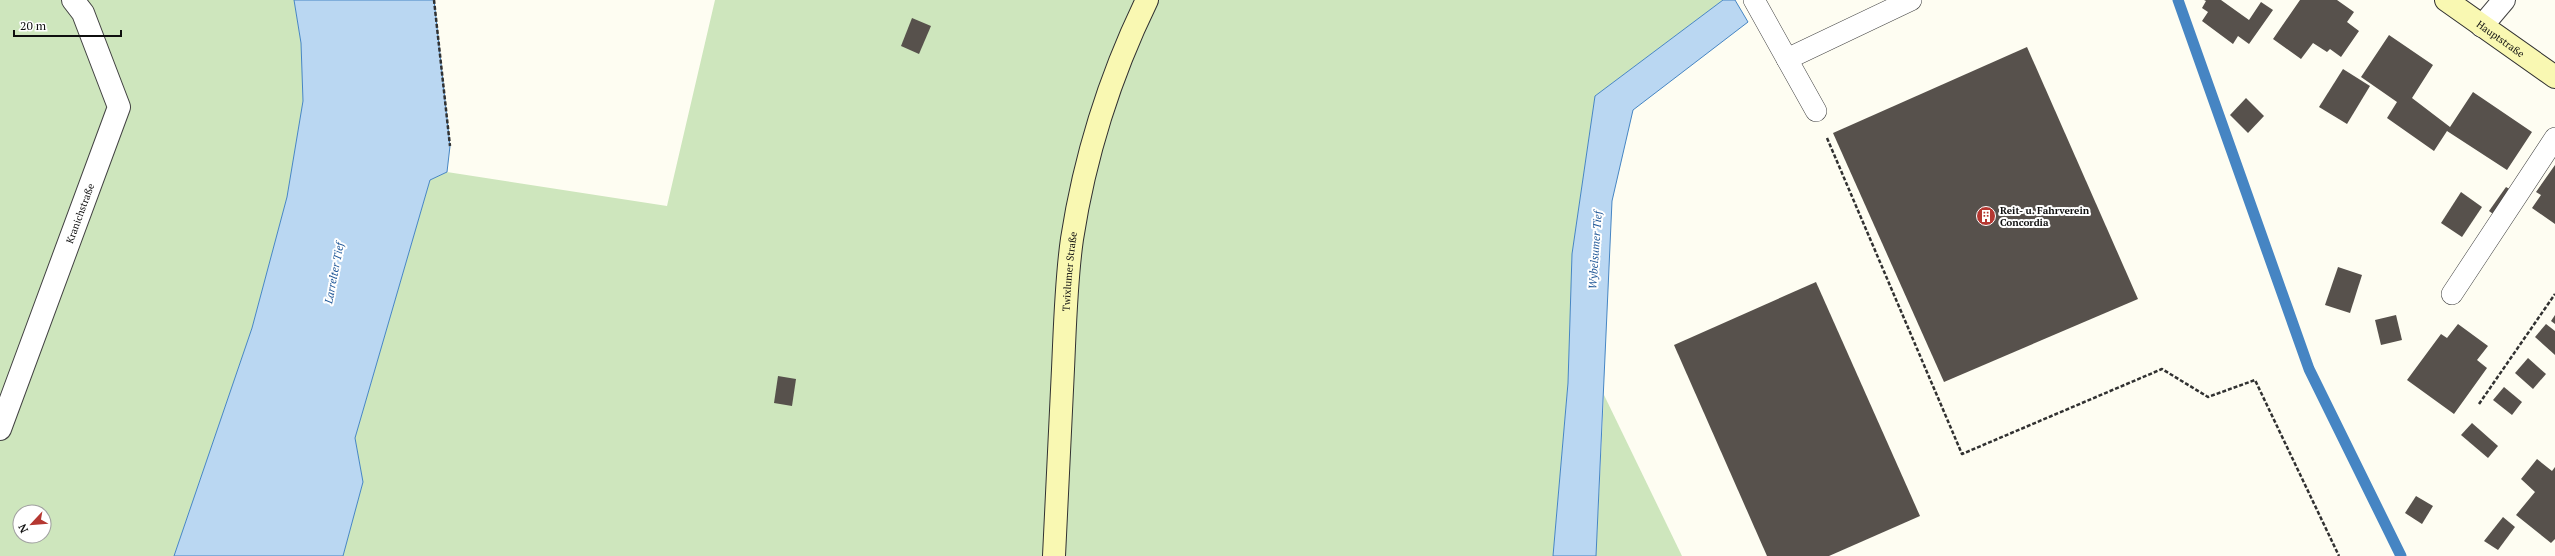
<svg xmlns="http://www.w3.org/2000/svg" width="2555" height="556" viewBox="0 0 2555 556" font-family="'PT Serif',serif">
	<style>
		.green { fill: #cee6bd; fill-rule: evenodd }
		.water { fill: #bad7f2; stroke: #4685c3 }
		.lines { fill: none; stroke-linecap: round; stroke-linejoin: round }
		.stream { stroke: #4685c3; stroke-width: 11 }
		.building { fill: #57514c }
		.lane-casing { stroke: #424242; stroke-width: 22 }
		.street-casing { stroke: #424242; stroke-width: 24 }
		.secondary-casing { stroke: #313131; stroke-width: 24 }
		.path { stroke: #313131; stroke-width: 2.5; stroke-dasharray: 4 2; stroke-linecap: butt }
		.lane { stroke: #fff; stroke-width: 21 }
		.street { stroke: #fff; stroke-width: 22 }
		.secondary { stroke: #f9f8b2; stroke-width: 22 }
		.labels { text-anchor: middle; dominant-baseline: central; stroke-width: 4; stroke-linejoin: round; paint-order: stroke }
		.street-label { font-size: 10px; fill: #0f0f0f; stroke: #fff }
		.poi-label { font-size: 10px; font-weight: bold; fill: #0f0f0f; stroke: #fff; text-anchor: start }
		.water-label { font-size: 11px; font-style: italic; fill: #215898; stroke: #fff }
	</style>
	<rect width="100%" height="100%" fill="#fefdf2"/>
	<!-- green -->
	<g class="green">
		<path d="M 0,0 L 294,0 L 301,43 L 303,101 L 287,197 L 252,328 L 174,556 L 0,556 ZM 20,512 L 44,512 L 44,536 L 20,536 Z"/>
		<polygon points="715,0 1723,0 1595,96 1572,254 1568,383 1553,556 343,556 363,482 355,438 430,180 447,172 667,206"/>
		<polygon points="1604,395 1682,556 1596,556"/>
	</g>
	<!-- water -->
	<g class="water">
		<polygon points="294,0 434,0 450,146 447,172 430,180 355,438 363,482 343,556 174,556 252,328 287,197 303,101 301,43"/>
		<polygon points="1723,0 1735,0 1748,22 1633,110 1612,201 1596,556 1553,556 1568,383 1572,254 1595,96"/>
	</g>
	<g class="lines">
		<!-- stream -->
		<polyline class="stream" points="2178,0 2309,369 2401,556"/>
	</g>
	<!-- building -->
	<g class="building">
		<polygon points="2204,0 2221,0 2249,20 2261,2 2273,10 2249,44 2238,36 2233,44 2202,21 2208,12 2202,8 2206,1"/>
		<polygon points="2300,0 2337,0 2354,12 2347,22 2359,31 2341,57 2330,49 2327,52 2313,43 2301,59 2273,39"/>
		<polygon points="912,18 931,26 919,54 901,46"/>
		<polygon points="2389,35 2433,65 2412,98 2450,127 2473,92 2532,132 2507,170 2447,131 2434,151 2387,118 2397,102 2361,77"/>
		<polygon points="2027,47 2138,299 1944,382 1833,133"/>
		<polygon points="2343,69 2370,86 2347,124 2319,107"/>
		<polygon points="2246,98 2264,116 2248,133 2230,115"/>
		<polygon points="2555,165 2555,224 2532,208 2541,195 2536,192"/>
		<polygon points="2506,187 2518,194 2500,219 2489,211"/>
		<polygon points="2461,192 2482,207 2462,237 2441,223"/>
		<polygon points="2338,267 2362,275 2350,313 2325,305"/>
		<polygon points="1816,282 1920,516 1829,556 1767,556 1674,345"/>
		<polygon points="2396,315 2402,340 2381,345 2375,320"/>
		<polygon points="2555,315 2555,324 2551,321"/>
		<polygon points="2458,324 2488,346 2477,360 2487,368 2454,414 2407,380 2441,334 2447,338"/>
		<polygon points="2546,324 2555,331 2555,355 2535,337"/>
		<polygon points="2528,358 2546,374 2533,389 2515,373"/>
		<polygon points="778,376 796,379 792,406 774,403"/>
		<polygon points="2504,387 2522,402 2512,415 2493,400"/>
		<polygon points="2472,423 2498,446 2488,458 2461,435"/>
		<polygon points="2537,459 2552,471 2555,467 2555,539 2551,543 2516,515 2535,492 2521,479"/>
		<polygon points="2416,496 2433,506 2422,524 2405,513"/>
		<polygon points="2503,517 2515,527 2498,550 2484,541"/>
	</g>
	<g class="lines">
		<!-- lane casing -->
		<g class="lane-casing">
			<g id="lane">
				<polyline points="1754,0 1816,111"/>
				<polyline points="1787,59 1911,0"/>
				<polyline points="2452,294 2555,138"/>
			</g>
		</g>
		<!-- street casing -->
		<g class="street-casing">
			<g id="street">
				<polyline points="2482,26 2504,0"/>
				<path id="s1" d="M 0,429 L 119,107 L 83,13 L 73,0"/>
			</g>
		</g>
		<!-- secondary casing -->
		<g class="secondary-casing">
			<g id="secondary">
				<path id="s2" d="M 2446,0 L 2555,77"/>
				<path id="s3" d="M 1054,556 C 1057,494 1060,431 1063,369 C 1065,326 1066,281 1072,239 C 1085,155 1110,76 1147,0"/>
			</g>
		</g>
		<!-- path -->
		<g class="path">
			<polyline points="434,0 450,146"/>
			<polyline points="1827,138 1962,454 2162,369 2208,397 2255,380 2339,556"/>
			<polyline points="2479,404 2555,294"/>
		</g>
		<!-- lane -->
		<use href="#lane" class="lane"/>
		<!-- street -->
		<use href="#street" class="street"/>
		<!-- secondary -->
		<use href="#secondary" class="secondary"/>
	</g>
	<!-- icons -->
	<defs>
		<g id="building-disc" transform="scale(1)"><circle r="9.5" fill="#b53731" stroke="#fff"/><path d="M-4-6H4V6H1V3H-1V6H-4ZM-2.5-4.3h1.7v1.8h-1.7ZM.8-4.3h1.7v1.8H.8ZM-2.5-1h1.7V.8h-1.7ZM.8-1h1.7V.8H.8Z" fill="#fff"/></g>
	</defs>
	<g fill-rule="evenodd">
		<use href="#building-disc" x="1986" y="216"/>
	</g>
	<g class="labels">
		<!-- street labels -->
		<g class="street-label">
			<text stroke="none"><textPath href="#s2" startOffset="67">Hauptstraße</textPath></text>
			<text stroke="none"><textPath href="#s1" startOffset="230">Kranichstraße</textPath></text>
			<text stroke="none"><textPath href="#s3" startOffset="285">Twixlumer Straße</textPath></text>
		</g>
		<!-- poi labels -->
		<g class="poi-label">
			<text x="2000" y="210">Reit- u. Fahrverein<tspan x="2000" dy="12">Concordia</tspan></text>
		</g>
		<!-- water labels -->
		<g class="water-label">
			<text transform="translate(1595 250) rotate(-86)">Wybelsumer Tief</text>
			<text transform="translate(334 273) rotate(-79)">Larrelter Tief</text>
		</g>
	</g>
	<!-- north arrow -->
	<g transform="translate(32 524) rotate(244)"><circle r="19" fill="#ffffff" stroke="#9f9f9f"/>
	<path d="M0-3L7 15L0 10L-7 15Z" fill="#b53731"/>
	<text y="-6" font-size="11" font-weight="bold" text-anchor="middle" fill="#0f0f0f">N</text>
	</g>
	<!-- scale -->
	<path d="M14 30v6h107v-6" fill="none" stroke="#0f0f0f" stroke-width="2"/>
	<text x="20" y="30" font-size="12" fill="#0f0f0f" stroke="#ffffff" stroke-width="3" paint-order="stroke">20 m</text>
</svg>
